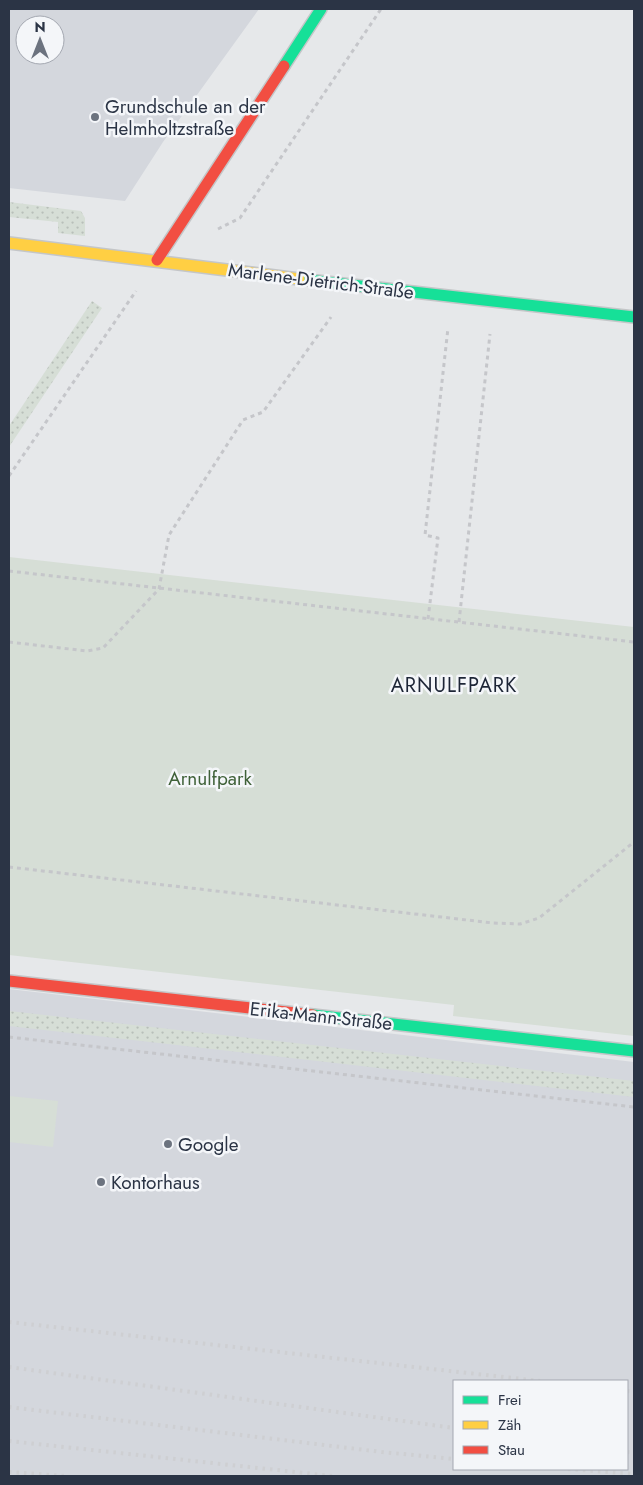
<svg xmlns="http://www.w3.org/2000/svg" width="643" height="1485" viewBox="0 0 643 1485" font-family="Jost,sans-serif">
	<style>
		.built { fill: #d4d7dd; fill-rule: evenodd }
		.grass { fill: url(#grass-dots) }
		.green { fill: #d6ded6 }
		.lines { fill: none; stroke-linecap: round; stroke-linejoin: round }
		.fast-casing { stroke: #c4c6c8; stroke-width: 14 }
		.slow-casing { stroke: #c4c6c8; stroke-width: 14 }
		.jam-casing { stroke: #c4c6c8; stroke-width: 14 }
		.path { stroke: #c5c6ca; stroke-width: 3; stroke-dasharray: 4 4; stroke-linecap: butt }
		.fast { stroke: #16e098; stroke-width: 11 }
		.slow { stroke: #ffcf43; stroke-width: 11 }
		.jam { stroke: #f24e42; stroke-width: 11 }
		.rail { stroke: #cecfd2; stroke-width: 4; stroke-dasharray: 2.5 5; stroke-linecap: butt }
		.poi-dot { fill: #6c737f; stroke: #f4f6f9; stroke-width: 2 }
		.labels { text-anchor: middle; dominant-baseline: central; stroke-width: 5; stroke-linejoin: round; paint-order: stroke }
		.poi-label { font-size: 19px; fill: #2b3445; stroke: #f4f6f9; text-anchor: start }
		.street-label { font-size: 19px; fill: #2b3445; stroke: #f4f6f9 }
		.park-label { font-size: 19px; fill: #3f6138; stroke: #f4f6f9 }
		.neighbourhood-label { font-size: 20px; letter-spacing: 1px; fill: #1d2536; stroke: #f4f6f9 }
	</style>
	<defs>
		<pattern id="grass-dots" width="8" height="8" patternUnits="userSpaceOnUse" patternTransform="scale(1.25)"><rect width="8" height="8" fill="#d6ded6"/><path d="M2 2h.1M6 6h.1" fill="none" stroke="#b8bfb9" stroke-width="1.8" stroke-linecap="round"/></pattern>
	</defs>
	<rect width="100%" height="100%" fill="#e6e8ea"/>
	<!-- built -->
	<g class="built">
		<path d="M 9,9 L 259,9 L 163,142 L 125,201 L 9,188 ZM 25,25 L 55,25 L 55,55 L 25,55 Z"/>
		<path d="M 9,989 L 634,1062 L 634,1476 L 9,1476 ZM 454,1381 L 627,1381 L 627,1469 L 454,1469 Z"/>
	</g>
	<!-- grass -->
	<g class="grass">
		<polygon points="9,202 81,211 85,218 85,236 58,233 58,222 9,217"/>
		<polygon points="92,301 102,308 9,447 9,426"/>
		<polygon points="9,1011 634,1081 634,1097 9,1026"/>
	</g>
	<!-- green -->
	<g class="green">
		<polygon points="9,557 634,627 634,1036 453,1016 454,1005 9,955"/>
		<polygon points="9,1096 58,1101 53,1147 9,1142"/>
	</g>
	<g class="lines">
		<!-- fast casing -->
		<g class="fast-casing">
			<g id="fast">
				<polyline points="284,66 321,9"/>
				<polyline points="299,279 634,317"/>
				<polyline points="313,1015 634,1051"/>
			</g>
		</g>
		<!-- slow casing -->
		<g class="slow-casing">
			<polyline id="slow" points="9,243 299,279"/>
		</g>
		<!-- jam casing -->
		<g class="jam-casing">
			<g id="jam">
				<polyline points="157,260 284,66"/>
				<polyline points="9,981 313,1015"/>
			</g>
		</g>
		<!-- path -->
		<g class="path">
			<polyline points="218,229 240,218 381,9"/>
			<polyline points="9,476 136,291"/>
			<polyline points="9,571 634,642"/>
			<polyline points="428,619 438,538 425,535 448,328"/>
			<polyline points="459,622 490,334"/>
			<polyline points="9,642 87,651 103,648 159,589 169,535 243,420 263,412 331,317"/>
			<polyline points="9,867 493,923 520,924 539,918 634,842"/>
			<polyline points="9,1037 634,1107"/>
		</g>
		<!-- fast -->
		<use href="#fast" class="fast"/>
		<!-- slow -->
		<use href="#slow" class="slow"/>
		<!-- jam -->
		<use href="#jam" class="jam"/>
		<!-- rail -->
		<g class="rail">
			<polyline points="9,1322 540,1381"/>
			<polyline points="9,1367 454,1428"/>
			<polyline points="627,1391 634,1392"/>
			<polyline points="9,1407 382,1452 454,1459"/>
			<polyline points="9,1441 332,1476"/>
			<polyline points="627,1452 634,1453"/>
			<polyline points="568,1469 634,1474"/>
			<polyline points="9,1472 66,1476"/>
		</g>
	</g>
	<!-- markers -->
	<g class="poi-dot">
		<circle cx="95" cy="117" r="5"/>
		<circle cx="168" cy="1144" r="5"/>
		<circle cx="101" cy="1182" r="5"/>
	</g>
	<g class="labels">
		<!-- poi labels -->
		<g class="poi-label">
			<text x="105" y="106">Grundschule an der<tspan x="105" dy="22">Helmholtzstraße</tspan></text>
			<text x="178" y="1144">Google</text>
			<text x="111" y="1182">Kontorhaus</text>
		</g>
		<!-- street labels -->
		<g class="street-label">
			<text transform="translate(321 281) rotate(7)">Marlene-Dietrich-Straße</text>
			<text transform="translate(321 1016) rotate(6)">Erika-Mann-Straße</text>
		</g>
		<!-- park labels -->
		<g class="park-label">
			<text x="210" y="778">Arnulfpark</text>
		</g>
		<!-- neighbourhood labels -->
		<g class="neighbourhood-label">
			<text x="454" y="685">ARNULFPARK</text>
		</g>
	</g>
	<!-- border -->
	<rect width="643" height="1485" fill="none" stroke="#2b3445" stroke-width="20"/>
	<!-- legend -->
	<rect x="453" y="1380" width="175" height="90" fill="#f4f6f9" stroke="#a4a8b1"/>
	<rect x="463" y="1396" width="25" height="8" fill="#16e098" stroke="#a4a8b1"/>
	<text x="498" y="1405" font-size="15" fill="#2b3445">Frei</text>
	<rect x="463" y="1421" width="25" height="8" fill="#ffcf43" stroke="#a4a8b1"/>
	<text x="498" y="1430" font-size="15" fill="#2b3445">Zäh</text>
	<rect x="463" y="1446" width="25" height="8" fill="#f24e42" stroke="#a4a8b1"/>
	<text x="498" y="1455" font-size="15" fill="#2b3445">Stau</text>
	<!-- north arrow -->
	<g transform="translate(40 40)"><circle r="24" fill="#f4f6f9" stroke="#a4a8b1"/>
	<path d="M0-4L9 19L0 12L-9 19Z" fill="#6c737f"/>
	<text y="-8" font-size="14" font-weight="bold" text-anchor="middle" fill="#2b3445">N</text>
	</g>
</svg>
